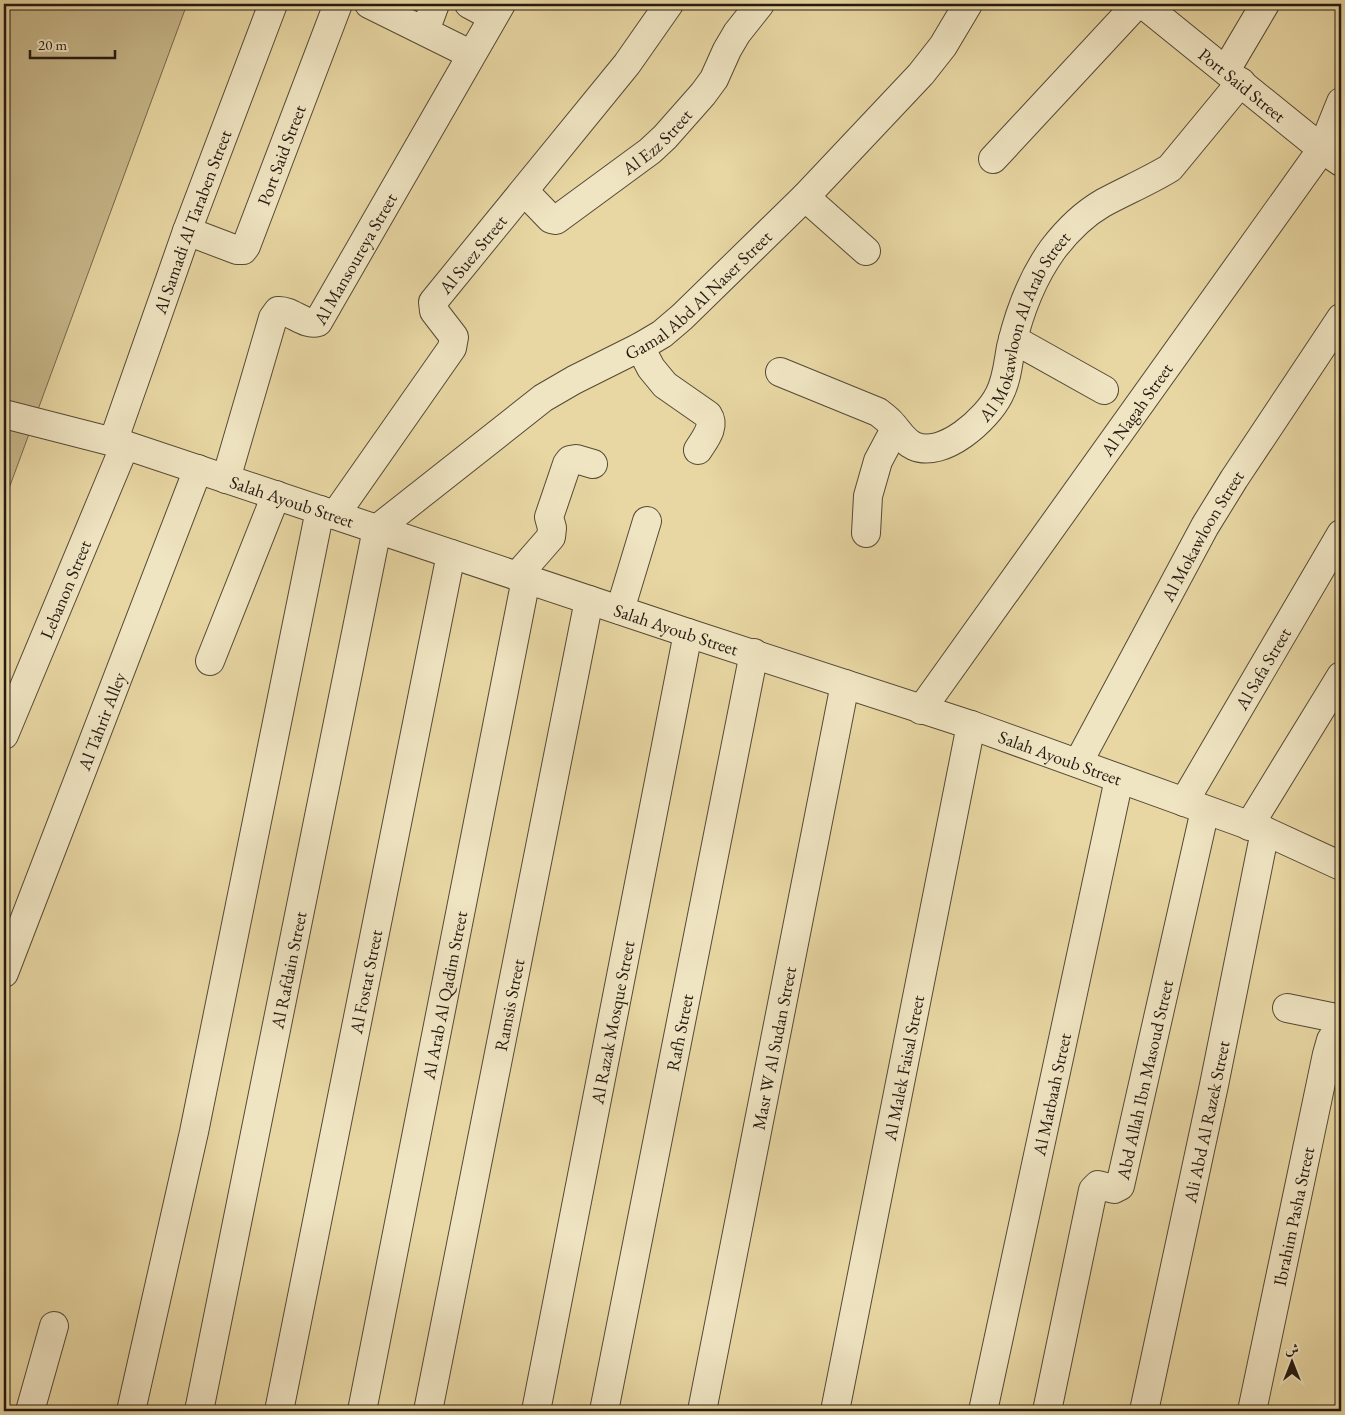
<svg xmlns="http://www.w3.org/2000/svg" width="1345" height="1415" viewBox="0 0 1345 1415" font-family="'EB Garamond',Amiri,serif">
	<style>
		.green { fill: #c7b78a; stroke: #76684e }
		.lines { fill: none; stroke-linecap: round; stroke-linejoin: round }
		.minor-casing { stroke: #554936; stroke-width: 30 }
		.minor { stroke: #f0e5c3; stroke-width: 28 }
		.labels { text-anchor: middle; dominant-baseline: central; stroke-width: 4.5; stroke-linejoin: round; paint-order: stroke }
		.street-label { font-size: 18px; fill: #241a11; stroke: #f0e5c3 }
	</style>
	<rect width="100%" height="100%" fill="#e8d7a3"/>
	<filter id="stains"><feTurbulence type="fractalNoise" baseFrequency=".004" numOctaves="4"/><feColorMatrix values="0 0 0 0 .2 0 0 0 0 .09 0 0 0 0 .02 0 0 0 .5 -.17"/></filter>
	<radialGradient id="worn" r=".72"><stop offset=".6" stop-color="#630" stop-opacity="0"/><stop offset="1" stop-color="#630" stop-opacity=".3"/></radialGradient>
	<!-- green -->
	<polygon class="green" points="4,4 187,4 4,502"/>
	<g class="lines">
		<!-- minor casing -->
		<g class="minor-casing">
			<g id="minor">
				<polyline points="369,4 470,54"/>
				<polyline points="469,4 493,17"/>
				<path id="s1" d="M 1143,4 L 1322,149 L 1341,162"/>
				<polyline points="425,31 435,4"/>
				<polyline points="1226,70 1265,4"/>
				<polyline points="993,159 1137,4"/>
				<path id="s2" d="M 524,191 L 551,219 L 556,220 L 650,151 L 665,137 L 703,94 L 714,79 L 727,50 L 737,33 L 760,4"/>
				<polyline points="805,197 866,251"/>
				<path id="s3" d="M 187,231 L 237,250 L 243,250 L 246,246 L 338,4"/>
				<polyline points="1013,339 1104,390"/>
				<path d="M 640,347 L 651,368 L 665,385 L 708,415 C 716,427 704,440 698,450"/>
				<path id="s4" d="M 780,372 L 878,412 C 882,415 886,418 890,422 C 898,430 903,441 914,446 C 943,459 987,419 999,395 C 1007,380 1008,363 1011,347 C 1019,313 1032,278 1053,249 C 1066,232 1084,214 1103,203 C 1125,191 1149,181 1170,168 L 1241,82"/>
				<path id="s5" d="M 4,414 L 125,445 L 688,633 L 971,725 L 1265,831 L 1341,866"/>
				<path id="s6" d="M 113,442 L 187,231 L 273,4"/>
				<path id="s7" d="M 226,479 L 273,318 L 278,311 C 292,310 304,326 318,322 L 501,4"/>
				<path id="s8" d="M 335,515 L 452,348 L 454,337 L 434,311 L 433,302 L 627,64 L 669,4"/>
				<polyline points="866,533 868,496 878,461 895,429"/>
				<polyline points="517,576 551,537 552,528 549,517 567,464 570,460 576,459 593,464"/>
				<polyline points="620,610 647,521"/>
				<polyline points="210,661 276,495"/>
				<path id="s9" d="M 921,710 L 1322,149 L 1341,102"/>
				<path id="s10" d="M 4,735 L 125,445"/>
				<path id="s11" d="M 1078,763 L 1205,526 L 1234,479 L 1341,318"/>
				<path id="s12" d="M 1184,802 L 1341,534"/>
				<polyline points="1249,826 1341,676"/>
				<path id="s13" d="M 4,973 L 198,469"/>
				<polyline points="1287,1008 1341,1019"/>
				<polyline points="30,1411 54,1326"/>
				<polyline points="131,1411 194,1132 320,510"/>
				<path id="s14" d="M 199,1411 L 377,529 L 543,398 L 574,380 L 640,347 L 662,334 L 682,317 L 805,197 L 921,74 L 943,46 L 968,4"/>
				<path id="s15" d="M 279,1411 L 451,554"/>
				<path id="s16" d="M 362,1411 L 526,579"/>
				<path id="s17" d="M 428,1411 L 589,600"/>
				<path id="s18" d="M 536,1411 L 688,633"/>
				<path id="s19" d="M 604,1411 L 754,653"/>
				<path id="s20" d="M 702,1411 L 845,684"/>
				<path id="s21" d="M 835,1411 L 971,725"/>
				<path id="s22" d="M 983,1411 L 1119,779"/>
				<path id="s23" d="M 1047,1411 L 1093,1190 L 1098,1185 L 1114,1189 L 1120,1186 L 1205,810"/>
				<path id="s24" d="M 1144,1411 L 1214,1085 L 1265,831"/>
				<path id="s25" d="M 1252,1411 L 1327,1054 L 1331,1040 L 1341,1025"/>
			</g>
		</g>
		<!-- minor -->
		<use href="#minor" class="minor"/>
	</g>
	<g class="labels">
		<!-- street labels -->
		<g class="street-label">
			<text stroke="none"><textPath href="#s1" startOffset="128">Port Said Street</textPath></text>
			<text stroke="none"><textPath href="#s2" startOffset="172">Al Ezz Street</textPath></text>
			<text stroke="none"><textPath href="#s3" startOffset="162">Port Said Street</textPath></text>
			<text stroke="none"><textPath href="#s6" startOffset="234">Al Samadi Al Taraben Street</textPath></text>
			<text stroke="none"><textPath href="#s7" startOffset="292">Al Mansoureya Street</textPath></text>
			<text stroke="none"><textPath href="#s8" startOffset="319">Al Suez Street</textPath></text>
			<text stroke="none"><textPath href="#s14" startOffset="1299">Gamal Abd Al Naser Street</textPath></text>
			<text stroke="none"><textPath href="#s4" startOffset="336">Al Mokawloon Al Arab Street</textPath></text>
			<text stroke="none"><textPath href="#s9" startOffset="370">Al Nagah Street</textPath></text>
			<text stroke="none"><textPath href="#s5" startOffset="301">Salah Ayoub Street</textPath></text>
			<text stroke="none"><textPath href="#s11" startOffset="259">Al Mokawloon Street</textPath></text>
			<text stroke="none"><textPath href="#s10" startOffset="158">Lebanon Street</textPath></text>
			<text stroke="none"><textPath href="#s5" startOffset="706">Salah Ayoub Street</textPath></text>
			<text stroke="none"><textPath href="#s12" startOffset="155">Al Safa Street</textPath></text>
			<text stroke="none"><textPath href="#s13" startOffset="270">Al Tahrir Alley</textPath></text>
			<text stroke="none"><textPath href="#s5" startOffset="1111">Salah Ayoub Street</textPath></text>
			<text stroke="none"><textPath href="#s14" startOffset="450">Al Rafdain Street</textPath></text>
			<text stroke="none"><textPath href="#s15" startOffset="438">Al Fostat Street</textPath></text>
			<text stroke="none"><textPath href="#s16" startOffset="424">Al Arab Al Qadim Street</textPath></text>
			<text stroke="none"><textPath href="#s17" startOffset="414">Ramsis Street</textPath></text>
			<text stroke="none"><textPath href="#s18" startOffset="396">Al Razak Mosque Street</textPath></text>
			<text stroke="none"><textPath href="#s19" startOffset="386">Rafh Street</textPath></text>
			<text stroke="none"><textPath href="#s20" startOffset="370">Masr W Al Sudan Street</textPath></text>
			<text stroke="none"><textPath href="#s21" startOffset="350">Al Malek Faisal Street</textPath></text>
			<text stroke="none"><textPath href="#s23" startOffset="365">Abd Allah Ibn Masoud Street</textPath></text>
			<text stroke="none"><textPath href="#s22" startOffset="324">Al Matbaah Street</textPath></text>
			<text stroke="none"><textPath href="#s24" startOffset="296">Ali Abd Al Razek Street</textPath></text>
			<text stroke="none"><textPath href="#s25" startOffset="199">Ibrahim Pasha Street</textPath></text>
		</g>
	</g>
	<!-- margin -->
	<rect width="1345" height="1415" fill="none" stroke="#e8d7a3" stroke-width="20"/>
	<rect x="5" y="5" width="1335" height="1405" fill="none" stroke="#241a11" stroke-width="2.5"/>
	<rect x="10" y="10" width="1325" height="1395" fill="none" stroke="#241a11"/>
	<!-- north arrow -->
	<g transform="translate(1292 1362)" stroke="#f0e5c3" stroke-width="4" paint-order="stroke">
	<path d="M0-4L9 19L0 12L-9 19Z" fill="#241a11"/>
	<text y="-8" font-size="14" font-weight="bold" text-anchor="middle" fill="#241a11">ش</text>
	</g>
	<!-- scale -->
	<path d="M30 50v8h85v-8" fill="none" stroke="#241a11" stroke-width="2.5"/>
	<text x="38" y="50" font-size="15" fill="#241a11" stroke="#f0e5c3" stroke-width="4" paint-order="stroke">20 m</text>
	<rect width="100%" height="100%" filter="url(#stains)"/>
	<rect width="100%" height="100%" fill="url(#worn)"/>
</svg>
